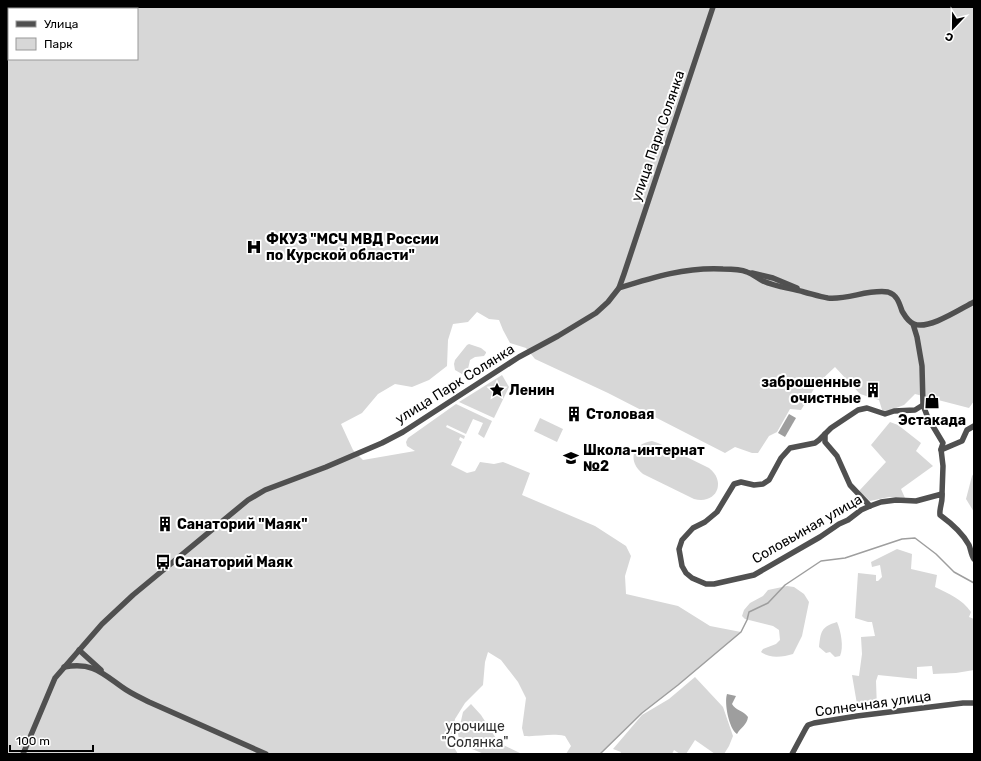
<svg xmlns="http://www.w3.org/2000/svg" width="981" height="761" viewBox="0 0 981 761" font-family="Rubik,sans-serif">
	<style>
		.green { fill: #d7d7d7; fill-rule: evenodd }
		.water { fill: #9e9e9e }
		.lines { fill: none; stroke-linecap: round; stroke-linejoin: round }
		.stream { stroke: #9e9e9e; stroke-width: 1.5 }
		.minor { stroke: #505050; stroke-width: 5.5 }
		.labels { text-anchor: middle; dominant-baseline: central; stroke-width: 4; stroke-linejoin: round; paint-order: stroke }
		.street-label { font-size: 14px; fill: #000; stroke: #fff }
		.poi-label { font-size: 14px; font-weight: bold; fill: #000; stroke: #fff; text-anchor: start }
		.park-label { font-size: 14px; fill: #2e2e2e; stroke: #fff }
	</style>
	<rect width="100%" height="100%" fill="#fff"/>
	<!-- green -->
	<g class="green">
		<path d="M 7,7 L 974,7 L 974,401 L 969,408 L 915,394 L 904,405 L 883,413 L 879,400 L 860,394 L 835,367 L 817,384 L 801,410 L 790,409 L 777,432 L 769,436 L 758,453 L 752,453 L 735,447 L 725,453 L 608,393 L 535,359 L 526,348 L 510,343 L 503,330 L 499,320 L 489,319 L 477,312 L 468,322 L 453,324 L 448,340 L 447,366 L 429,380 L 412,387 L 395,384 L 378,394 L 362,413 L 341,424 L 353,450 L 363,460 L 415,451 L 407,446 L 406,442 L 408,438 L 456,404 L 492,421 L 484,438 L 478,434 L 483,423 L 473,419 L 466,434 L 447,425 L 446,427 L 465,436 L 464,439 L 460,437 L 459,440 L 462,442 L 451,465 L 467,473 L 475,471 L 480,462 L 494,464 L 503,462 L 530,473 L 522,495 L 595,526 L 626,546 L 631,556 L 625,576 L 626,594 L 678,606 L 710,626 L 741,632 L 678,685 L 642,713 L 600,754 L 566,754 L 571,746 L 565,736 C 550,733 539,737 524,736 L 522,728 L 526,698 L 518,682 L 501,660 L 488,652 L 485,662 L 483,685 L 465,703 L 455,719 L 450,741 L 458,754 L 7,754 ZM 9,9 L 137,9 L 137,59 L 9,59 Z"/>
		<polygon points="469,344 481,348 486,352 486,353 484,356 475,357 470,360 468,369 466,372 462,374 455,370 454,364 455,360 467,345"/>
		<polygon points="502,375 509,387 494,418 459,402"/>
		<polygon points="540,418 563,429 557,442 534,431"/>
		<polygon points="890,422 898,425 921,443 916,451 933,466 901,489 905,498 889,497 870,501 859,491 886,462 871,445"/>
		<path d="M 652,441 L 658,443 L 709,468 C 727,482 716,505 694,499 L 643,474 C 627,461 632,444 652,441 Z"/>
		<polygon points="974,473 974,512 966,499 972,476"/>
		<path d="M 897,549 L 912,554 L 911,569 L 937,575 L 935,587 C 949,594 962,599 971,612 L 969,617 L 974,619 L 974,670 L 956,673 L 933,674 L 932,666 L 917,667 L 917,679 L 878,675 L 876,681 L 877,709 L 858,710 L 852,675 L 859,676 L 862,654 L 861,637 L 875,636 L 872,622 L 868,622 L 855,618 L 858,573 L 876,575 L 876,581 L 878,581 L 882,577 L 880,565 L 872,567 L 871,562 Z"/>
		<path d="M 787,586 L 794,587 L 804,594 L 809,602 L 802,636 L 793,654 C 783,657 770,659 761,652 L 763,649 L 776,644 L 780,640 L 779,630 L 773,626 L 745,619 L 742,616 L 744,610 L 750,603 L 763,596 L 768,590 Z"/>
		<path d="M 837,622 C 841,631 844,648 840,656 L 835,657 L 830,652 L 826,653 L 819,647 C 821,631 821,627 837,622 Z"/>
		<polygon points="695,677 723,707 733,736 729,746 724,754 715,754 695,740 686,754 680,754 674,750 672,754 620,754 621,752 613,749 642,715 669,699"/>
		<polygon points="471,704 481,715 499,743 522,754 484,754 460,744 458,734 463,712"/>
	</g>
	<!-- water -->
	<g class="water">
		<polygon points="789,414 796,418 785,437 778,433"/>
		<path d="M 727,694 L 736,696 L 732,704 C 735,710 744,711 748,717 C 747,725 741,727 737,734 C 729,729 724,703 727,694 Z"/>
	</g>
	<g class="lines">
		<!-- stream -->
		<polyline class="stream" points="600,754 642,713 678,685 741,632 747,620 749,612 768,603 785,585 821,561 845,558 902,539 915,538 936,554 954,572 974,583"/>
		<!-- minor -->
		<g class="minor">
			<polyline points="752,273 773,278 797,288"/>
			<path d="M 619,288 C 654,277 686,267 723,269 C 731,269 740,269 747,272 C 753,274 757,278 763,281 C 776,287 790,288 804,292 C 812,294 820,297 828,298 C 848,300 868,289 888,292 C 897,295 899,302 902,311 C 905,316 908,322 914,324 C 929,330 960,309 974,302"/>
			<polyline points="913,324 917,337 922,366 923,405 928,418 943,443 941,449 943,466 942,494"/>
			<path d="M 923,405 L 915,410 L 894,411 L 885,414 L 867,408 L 858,410 L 831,428 L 819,440 L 815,443 L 790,448 L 781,458 L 769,480 L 763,484 L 754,485 L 741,482 L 734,484 L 717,512 L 705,522 L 693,528 L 682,540 L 679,549 L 682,566 L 686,573 L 692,578 L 706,584 L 714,584 L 754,575 L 820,537 L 839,524 L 848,520 L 861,510 L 870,506 L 881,502 L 896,500 L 916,501 L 942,494 C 943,502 939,508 940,515 C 951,523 962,532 969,545 C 971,550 971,555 974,559"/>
			<polyline points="825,434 825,442 837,456 850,485 870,506"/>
			<polyline points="941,450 962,441 967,430 974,426"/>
			<polyline points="79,650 101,670"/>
			<path d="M 64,667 C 92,662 101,672 122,687 C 130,693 139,697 149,702 L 266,754"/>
			<polyline points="23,754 55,678 102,624 133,595 248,500 265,490 326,467 382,443 403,432 519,357 558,336 596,313 608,302 619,288 624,274 713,7"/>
			<polyline points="792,754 806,728 808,725 814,723 857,716 963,703 974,703"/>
		</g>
	</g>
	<!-- icons -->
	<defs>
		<g id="hospital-bare" transform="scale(1.2)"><path d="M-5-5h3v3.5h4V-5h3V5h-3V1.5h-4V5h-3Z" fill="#000" stroke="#fff" stroke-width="2.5" paint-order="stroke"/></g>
		<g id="sight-bare" transform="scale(1.2)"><path d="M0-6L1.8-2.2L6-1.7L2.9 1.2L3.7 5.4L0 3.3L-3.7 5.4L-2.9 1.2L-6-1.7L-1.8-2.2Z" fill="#000" stroke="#fff" stroke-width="2.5" paint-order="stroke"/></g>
		<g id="building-bare" transform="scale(1.2)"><path d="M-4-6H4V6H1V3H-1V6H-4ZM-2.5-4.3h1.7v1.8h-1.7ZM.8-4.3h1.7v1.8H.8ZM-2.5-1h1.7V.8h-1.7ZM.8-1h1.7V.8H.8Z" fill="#000" stroke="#fff" stroke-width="2.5" paint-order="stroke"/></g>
		<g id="shop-bare" transform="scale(1.2)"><path d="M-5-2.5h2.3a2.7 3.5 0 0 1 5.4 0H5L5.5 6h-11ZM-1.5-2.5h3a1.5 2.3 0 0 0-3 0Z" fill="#000" stroke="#fff" stroke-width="2.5" paint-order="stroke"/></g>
		<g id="school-bare" transform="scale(1.2)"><path d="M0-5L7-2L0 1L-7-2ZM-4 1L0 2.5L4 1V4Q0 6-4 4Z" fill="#000" stroke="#fff" stroke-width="2.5" paint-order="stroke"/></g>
		<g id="bus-bare" transform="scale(1.2)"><path d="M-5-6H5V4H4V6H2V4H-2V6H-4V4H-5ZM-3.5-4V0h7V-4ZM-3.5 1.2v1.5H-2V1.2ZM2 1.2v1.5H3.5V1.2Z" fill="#000" stroke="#fff" stroke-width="2.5" paint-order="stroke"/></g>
	</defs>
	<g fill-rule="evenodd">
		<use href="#hospital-bare" x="254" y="247"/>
		<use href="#sight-bare" x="497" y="390"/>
		<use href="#building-bare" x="873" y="390"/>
		<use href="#shop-bare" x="932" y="401"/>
		<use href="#building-bare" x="574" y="414"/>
		<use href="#school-bare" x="571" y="458"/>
		<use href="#building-bare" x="165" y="524"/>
		<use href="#bus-bare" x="163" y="562"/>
	</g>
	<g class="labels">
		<!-- street labels -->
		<g class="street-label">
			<text transform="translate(658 136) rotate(-71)">улица Парк Солянка</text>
			<text transform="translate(455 384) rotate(-32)">улица Парк Солянка</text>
			<text transform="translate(807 529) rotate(-30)">Соловьиная улица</text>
			<text transform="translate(873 704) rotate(-8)">Солнечная улица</text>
		</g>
		<!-- poi labels -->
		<g class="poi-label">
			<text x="266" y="239">ФКУЗ "МСЧ МВД России<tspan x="266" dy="16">по Курской области"</tspan></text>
			<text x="861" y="382" text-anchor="end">заброшенные<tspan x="861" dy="16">очистные</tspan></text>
			<text x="509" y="390">Ленин</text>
			<text x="586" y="414">Столовая</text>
			<text x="932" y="420" text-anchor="middle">Эстакада</text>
			<text x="583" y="450">Школа-интернат<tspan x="583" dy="16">№2</tspan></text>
			<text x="177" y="524">Санаторий "Маяк"</text>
			<text x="175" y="562">Санаторий Маяк</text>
		</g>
		<!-- park labels -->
		<g class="park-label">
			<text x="475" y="726">урочище<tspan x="475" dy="16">"Солянка"</tspan></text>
		</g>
	</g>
	<!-- border -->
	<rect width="981" height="761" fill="none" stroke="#000000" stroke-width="16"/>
	<!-- legend -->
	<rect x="8" y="8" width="130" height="52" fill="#ffffff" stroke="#999999"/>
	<rect x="16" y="21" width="20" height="6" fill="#505050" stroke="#999999"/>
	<text x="44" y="28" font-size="12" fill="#000000">Улица</text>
	<rect x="16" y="38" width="20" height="12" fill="#d7d7d7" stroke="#999999"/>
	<text x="44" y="48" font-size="12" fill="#000000">Парк</text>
	<!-- north arrow -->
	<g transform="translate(953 28) rotate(202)" stroke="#ffffff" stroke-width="3" paint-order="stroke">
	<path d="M0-3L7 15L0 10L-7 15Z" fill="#000000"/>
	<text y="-6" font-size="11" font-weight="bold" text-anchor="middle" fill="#000000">С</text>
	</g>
	<!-- scale -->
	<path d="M10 745v6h83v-6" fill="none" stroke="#000000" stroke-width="2"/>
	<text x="16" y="745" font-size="12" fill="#000000" stroke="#ffffff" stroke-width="3" paint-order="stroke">100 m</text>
</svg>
